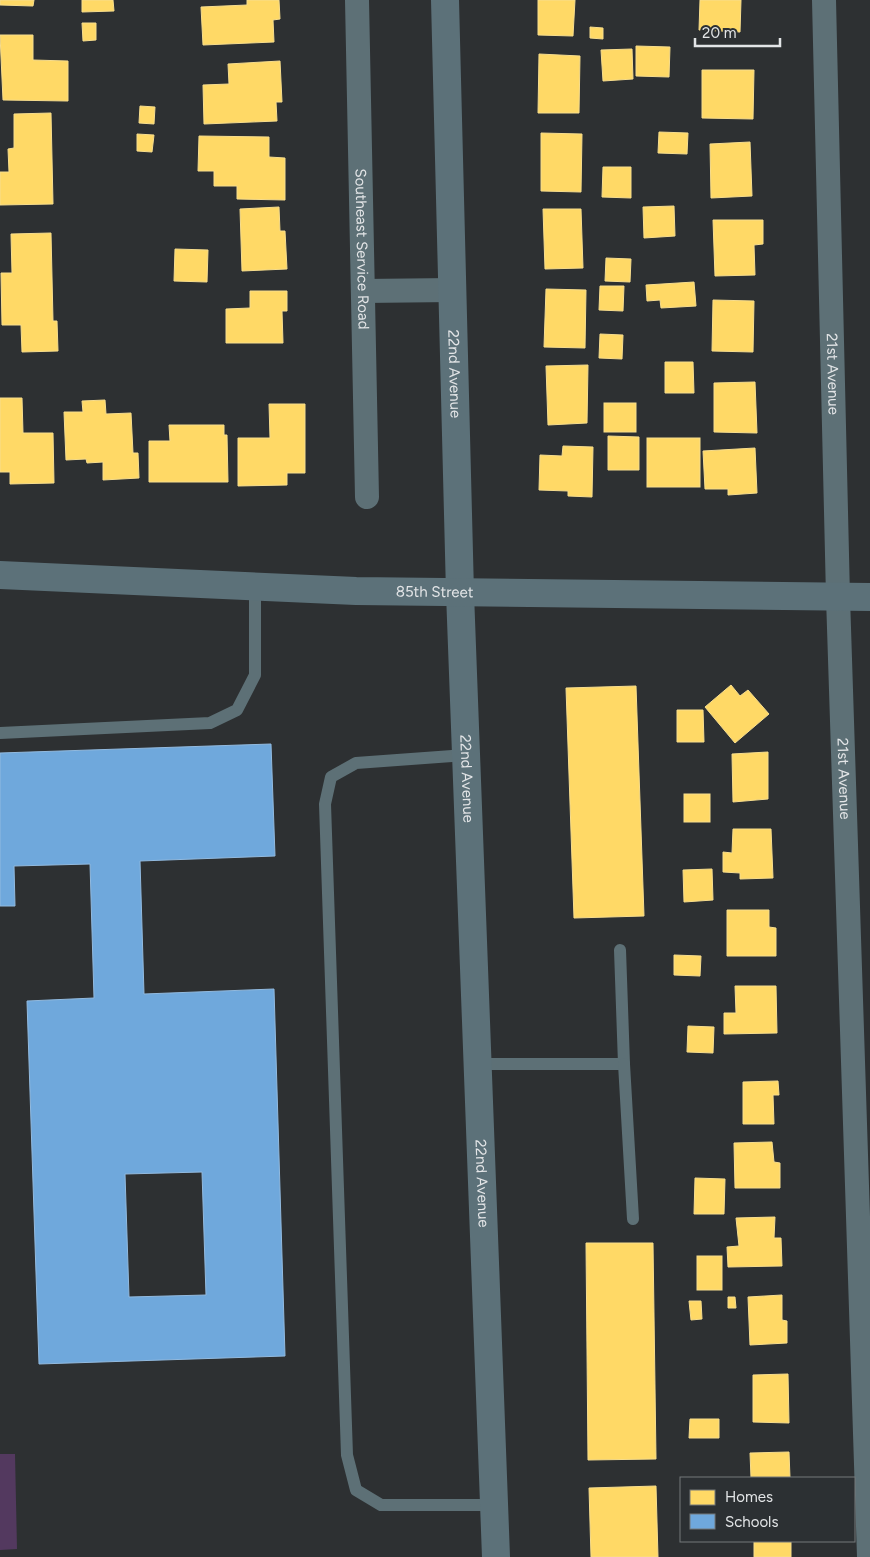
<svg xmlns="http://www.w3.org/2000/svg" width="870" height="1557" viewBox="0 0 870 1557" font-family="Figtree,sans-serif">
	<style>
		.green { fill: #53395f }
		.homes { fill: #ffd966; stroke: #f7dd8d }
		.schools { fill: #6fa8dc; stroke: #92badf; fill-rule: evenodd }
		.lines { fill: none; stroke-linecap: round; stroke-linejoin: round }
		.lane { stroke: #5d7076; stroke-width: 12 }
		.street { stroke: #5d7076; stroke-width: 24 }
		.secondary { stroke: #5c7179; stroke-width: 28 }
		.labels { text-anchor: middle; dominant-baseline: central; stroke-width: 5; stroke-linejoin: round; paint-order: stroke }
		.street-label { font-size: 15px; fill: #e3e5e7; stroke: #2c3033 }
	</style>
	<rect width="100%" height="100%" fill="#2d3032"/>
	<!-- green -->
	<polygon class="green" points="0,1454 15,1454 17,1549 0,1550"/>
	<!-- homes -->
	<g class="homes">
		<polygon points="0,0 34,0 33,6 0,5"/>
		<polygon points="82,0 113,0 114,11 82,12"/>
		<polygon points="247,0 279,0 280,19 273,20 274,42 203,45 201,7 247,5"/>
		<polygon points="538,0 575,0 573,36 538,35"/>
		<polygon points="700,0 741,0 740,32 699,30"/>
		<polygon points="82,23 96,23 96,40 83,41"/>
		<polygon points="590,27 603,28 603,39 590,38"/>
		<polygon points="0,35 33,35 33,60 68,61 68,101 3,100"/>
		<polygon points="636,46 670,47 669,77 636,76"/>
		<polygon points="632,49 633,79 603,81 601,50"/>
		<polygon points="539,54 580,56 579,113 538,113"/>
		<polygon points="280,61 282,102 276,102 277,121 204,124 203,85 229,84 228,64"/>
		<polygon points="702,70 754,70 753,119 702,118"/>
		<polygon points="140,106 155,107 154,124 139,123"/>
		<polygon points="51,113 53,204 0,205 0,172 9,172 8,149 14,148 14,114"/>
		<polygon points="659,132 688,133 687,154 658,153"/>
		<polygon points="541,133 582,134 581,192 541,191"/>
		<polygon points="137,134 154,135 152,152 137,151"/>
		<polygon points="199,136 269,137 269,157 285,158 285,200 237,199 237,186 214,186 214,171 198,171"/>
		<polygon points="750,142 752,196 711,198 710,144"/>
		<polygon points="603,167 631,167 631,198 602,197"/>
		<polygon points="674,206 675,236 644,238 643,207"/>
		<polygon points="279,207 280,231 285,231 287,269 242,271 240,209"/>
		<polygon points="543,209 581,209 583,268 545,269"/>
		<polygon points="713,220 763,220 763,244 754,245 755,275 715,276"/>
		<polygon points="51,233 53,321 57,321 58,351 22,352 21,325 2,325 1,273 12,273 11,234"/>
		<polygon points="175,249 208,250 207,282 174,281"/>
		<polygon points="606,258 631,259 630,282 605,281"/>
		<polygon points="694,282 696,306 661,308 660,300 647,301 646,285"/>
		<polygon points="600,286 624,286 623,311 599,310"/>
		<polygon points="546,289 586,290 585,348 544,347"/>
		<polygon points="250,291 287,291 287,311 282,311 283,343 226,343 226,309 250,308"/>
		<polygon points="713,300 754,301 753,352 712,351"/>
		<polygon points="600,334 623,335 622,359 599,358"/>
		<polygon points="665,362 693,362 694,393 665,393"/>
		<polygon points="588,365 587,423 548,425 546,366"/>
		<polygon points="755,382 757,433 714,432 714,383"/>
		<polygon points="0,398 22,398 23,433 53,433 54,483 10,484 10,472 0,472"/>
		<polygon points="105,400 106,414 131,413 133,453 138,453 139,478 103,480 103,462 87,463 86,459 66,460 64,412 83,412 82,401"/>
		<rect x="604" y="403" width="32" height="29"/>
		<polygon points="269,404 305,404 305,473 287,473 287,485 238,486 238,438 270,438"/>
		<polygon points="169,425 224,425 224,435 227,435 228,482 149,482 149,441 170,441"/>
		<polygon points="608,436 639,437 639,470 608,470"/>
		<rect x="647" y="438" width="53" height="49"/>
		<polygon points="563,446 593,447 592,497 568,496 568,491 539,490 540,455 562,456"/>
		<polygon points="755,448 757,493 728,495 728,489 705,489 703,451"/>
		<polygon points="731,685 740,696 748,690 769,714 735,743 705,707"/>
		<polygon points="636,686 644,916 574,918 566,688"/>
		<polygon points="677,710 703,710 704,742 677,742"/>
		<polygon points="768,752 768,799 733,802 732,754"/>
		<rect x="684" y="794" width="26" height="28"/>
		<polygon points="733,829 771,829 773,878 740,879 740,873 723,872 723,852 732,853"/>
		<polygon points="712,869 713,900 684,902 683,870"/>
		<polygon points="727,910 769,910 769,927 776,928 776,956 727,956"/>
		<polygon points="674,955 701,956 700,976 674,975"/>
		<polygon points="735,986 776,986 777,1033 724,1034 724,1013 736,1013"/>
		<polygon points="688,1026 714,1027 713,1053 687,1052"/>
		<polygon points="778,1081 779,1095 773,1095 774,1124 743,1124 743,1082"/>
		<polygon points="772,1142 774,1162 780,1163 780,1188 735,1188 734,1143"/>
		<polygon points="695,1178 725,1179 724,1214 694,1214"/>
		<polygon points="775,1217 774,1238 781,1238 782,1266 728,1267 727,1247 739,1246 736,1218"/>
		<polygon points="586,1243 653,1243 656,1459 588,1460"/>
		<rect x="697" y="1256" width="25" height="34"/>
		<polygon points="782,1295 782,1320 787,1321 787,1343 750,1345 748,1297"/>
		<polygon points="728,1297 735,1297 736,1308 728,1308"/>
		<polygon points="689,1301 701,1301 702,1319 691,1320"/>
		<polygon points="788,1374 789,1423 753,1422 753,1375"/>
		<polygon points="690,1419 719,1419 719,1438 689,1438"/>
		<polygon points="789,1452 790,1478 751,1478 750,1453"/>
		<polygon points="656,1486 658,1557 591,1557 589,1488"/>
		<rect x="754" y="1541" width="37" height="16"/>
	</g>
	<!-- schools -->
	<path class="schools" d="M 271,744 L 275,856 L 140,861 L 144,994 L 274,989 L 285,1356 L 39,1364 L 27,1001 L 94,998 L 90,864 L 14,866 L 15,906 L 0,906 L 0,753 ZM 202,1172 L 206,1295 L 129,1297 L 125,1174 Z"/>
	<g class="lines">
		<!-- lane -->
		<g class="lane">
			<polyline points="0,733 210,723 237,710 255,675 255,587"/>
			<polyline points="466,755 356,763 331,777 325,804 347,1455 356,1490 381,1505 494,1505"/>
			<polyline points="478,1064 624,1064 620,950"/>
			<polyline points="624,1064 633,1219"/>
		</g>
		<!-- street -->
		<g class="street">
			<path id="s1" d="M 357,0 L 367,497"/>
			<path id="s2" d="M 824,0 L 838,597 L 869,1557"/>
			<polyline points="363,291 453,290"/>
		</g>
		<!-- secondary -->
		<g class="secondary">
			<path id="s3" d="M 445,0 L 460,593 L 496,1557"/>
			<path id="s4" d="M 0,575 L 356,591 L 870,597"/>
		</g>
	</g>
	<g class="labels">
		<!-- street labels -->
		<g class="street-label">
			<text stroke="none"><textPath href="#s1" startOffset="249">Southeast Service Road</textPath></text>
			<text stroke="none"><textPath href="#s3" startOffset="374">22nd Avenue</textPath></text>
			<text stroke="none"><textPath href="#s2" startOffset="374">21st Avenue</textPath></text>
			<text stroke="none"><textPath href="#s4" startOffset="435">85th Street</textPath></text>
			<text stroke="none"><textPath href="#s3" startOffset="779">22nd Avenue</textPath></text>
			<text stroke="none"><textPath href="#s2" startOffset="779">21st Avenue</textPath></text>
			<text stroke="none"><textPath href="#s3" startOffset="1184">22nd Avenue</textPath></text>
		</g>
	</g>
	<!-- legend -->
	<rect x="680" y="1477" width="175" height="65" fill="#2c3033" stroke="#75787b"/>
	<rect x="690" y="1490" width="25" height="15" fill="#ffd966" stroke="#75787b"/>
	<text x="725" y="1502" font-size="15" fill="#e3e5e7">Homes</text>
	<rect x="690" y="1514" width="25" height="15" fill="#6fa8dc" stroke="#75787b"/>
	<text x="725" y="1527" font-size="15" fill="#e3e5e7">Schools</text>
	<!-- scale -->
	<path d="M695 38v8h85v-8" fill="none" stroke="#e3e5e7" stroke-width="2.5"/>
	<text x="702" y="38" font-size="15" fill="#e3e5e7" stroke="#2c3033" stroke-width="4" paint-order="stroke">20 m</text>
</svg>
